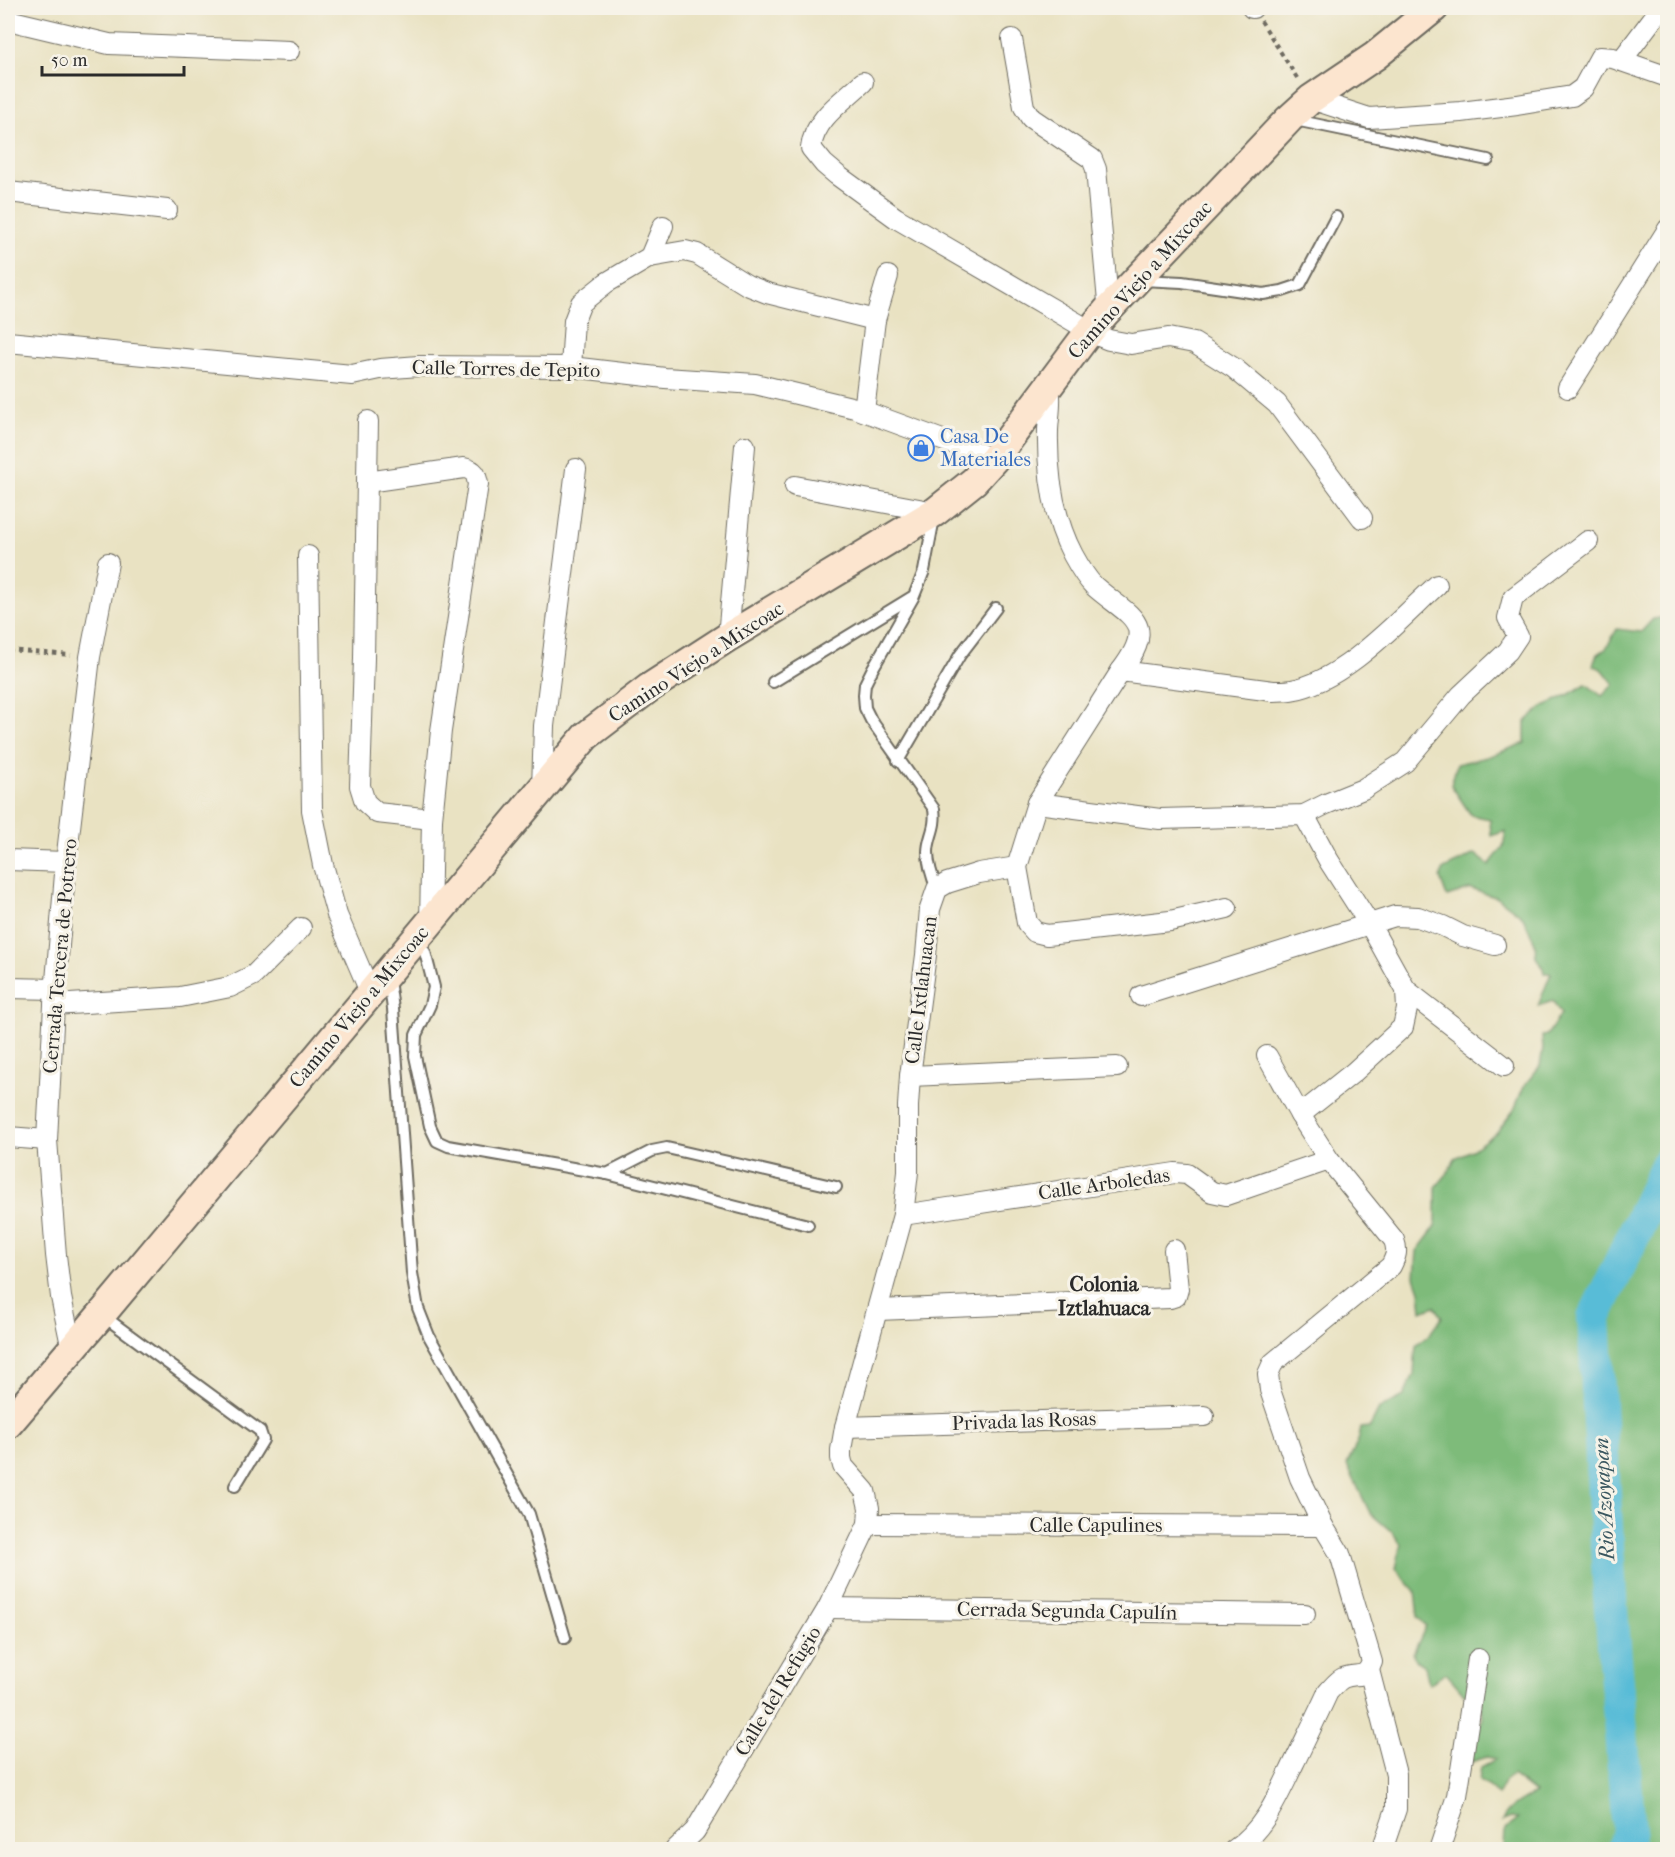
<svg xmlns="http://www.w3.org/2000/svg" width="1675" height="1857" viewBox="0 0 1675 1857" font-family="'IM FELL French Canon',serif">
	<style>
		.forest { fill: #7ebb7a; stroke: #547352; stroke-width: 1.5 }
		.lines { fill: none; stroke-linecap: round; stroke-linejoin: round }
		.river { stroke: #59bcd7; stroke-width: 34 }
		.lane-casing { stroke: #6e6b60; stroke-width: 14 }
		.street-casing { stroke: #6e6b60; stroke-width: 22 }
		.secondary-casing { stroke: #6e6b60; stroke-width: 32 }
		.path { stroke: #6e6b60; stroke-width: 4; stroke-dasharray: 4.5 4.5; stroke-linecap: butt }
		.lane { stroke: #fff; stroke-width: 10 }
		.street { stroke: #fff; stroke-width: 20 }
		.secondary { stroke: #fce5cf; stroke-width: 28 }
		.labels { text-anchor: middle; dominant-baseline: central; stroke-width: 6; stroke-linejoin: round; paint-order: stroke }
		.street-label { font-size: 20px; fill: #2b2b2b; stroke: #f7f3e8 }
		.shop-label { font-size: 20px; fill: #366cbe; stroke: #f7f3e8; text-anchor: start }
		.neighbourhood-label { font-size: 21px; font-weight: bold; fill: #2b2b2b; stroke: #f7f3e8 }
		.water-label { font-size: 21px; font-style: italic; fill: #39565f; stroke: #f7f3e8 }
	</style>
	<rect width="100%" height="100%" fill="#f7f3e8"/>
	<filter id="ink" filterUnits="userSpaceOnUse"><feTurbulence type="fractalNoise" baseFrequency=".0167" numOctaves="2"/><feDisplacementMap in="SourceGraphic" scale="12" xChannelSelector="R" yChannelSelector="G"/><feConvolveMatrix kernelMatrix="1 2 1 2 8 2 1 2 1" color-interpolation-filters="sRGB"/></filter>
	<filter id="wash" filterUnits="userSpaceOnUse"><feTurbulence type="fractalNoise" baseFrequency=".008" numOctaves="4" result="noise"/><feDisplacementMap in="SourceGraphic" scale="24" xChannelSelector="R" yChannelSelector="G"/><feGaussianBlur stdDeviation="1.35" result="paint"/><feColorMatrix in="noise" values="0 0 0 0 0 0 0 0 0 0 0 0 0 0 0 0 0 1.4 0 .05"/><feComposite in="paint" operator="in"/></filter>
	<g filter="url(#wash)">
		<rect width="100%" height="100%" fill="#e9e2c2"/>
		<!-- forest -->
		<path class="forest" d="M 1667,617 L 1667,1849 L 1504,1849 L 1505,1829 L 1518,1819 L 1510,1818 L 1502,1821 C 1509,1806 1522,1801 1535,1793 L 1512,1775 L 1505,1781 L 1497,1796 L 1490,1787 L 1479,1781 L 1481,1767 L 1496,1759 L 1487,1757 L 1472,1762 L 1472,1743 L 1483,1718 L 1481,1697 L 1466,1696 L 1446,1673 L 1429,1684 L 1425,1666 L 1415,1660 L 1413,1654 L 1426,1626 L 1418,1617 L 1415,1591 L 1396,1569 L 1401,1544 L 1392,1532 L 1370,1513 L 1347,1465 L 1359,1438 L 1361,1428 L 1370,1427 L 1379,1409 L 1404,1396 L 1414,1374 L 1416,1345 L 1429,1335 L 1442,1317 L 1435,1306 L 1422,1311 L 1420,1291 L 1415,1277 L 1417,1251 L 1436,1226 L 1436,1187 L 1447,1174 L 1455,1158 L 1472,1150 L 1497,1132 L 1514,1110 L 1524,1086 L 1540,1066 L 1543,1048 L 1542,1036 L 1547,1035 L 1561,1014 L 1553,1001 L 1538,1006 L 1551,973 L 1544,973 L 1543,968 L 1536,957 L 1535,943 L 1523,917 L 1513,909 L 1498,898 L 1471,889 L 1447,897 L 1440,878 L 1444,869 L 1475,854 L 1489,865 L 1503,847 L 1506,831 L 1491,836 L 1490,819 L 1471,815 L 1451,785 L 1457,764 L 1487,757 L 1525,743 L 1525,722 L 1544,706 L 1568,695 L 1586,684 L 1602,696 L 1614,684 L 1603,670 L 1593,665 L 1597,654 L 1605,650 L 1617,629 L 1641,632 L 1653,619 Z"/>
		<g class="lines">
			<!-- river -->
			<polyline class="river" points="1624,1850 1629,1830 1610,1596 1594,1318 1668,1163"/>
		</g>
	</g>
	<g filter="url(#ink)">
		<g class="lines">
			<!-- lane casing -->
			<g class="lane-casing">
				<g id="lane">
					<polyline points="1295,120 1488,160"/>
					<polyline points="1142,280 1182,282 1263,294 1282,291 1300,285 1336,217"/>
					<path d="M 934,518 L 924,571 L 914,596 L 873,668 L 865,684 L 864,695 L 865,708 L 871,720 L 934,809 C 937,828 928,837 928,852 C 928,866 932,877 937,889"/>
					<polyline points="773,682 912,597"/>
					<polyline points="898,761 960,655 996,608"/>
					<polyline points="414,941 425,952 434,987 430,1005 416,1035 415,1056 430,1126 437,1141 448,1146 607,1174 808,1225"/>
					<polyline points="389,980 393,1009 412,1273 418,1308 429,1336 529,1514 565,1638"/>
					<polyline points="607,1174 652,1151 667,1148 836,1187"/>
					<polyline points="102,1315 260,1431 263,1440 235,1486"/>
				</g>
			</g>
			<!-- street casing -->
			<g class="street-casing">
				<g id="street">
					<polyline points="1252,8 1253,8"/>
					<polyline points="8,20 109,44 289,51"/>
					<polyline points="1012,39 1024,107 1031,118 1092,159 1096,169 1108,302 1106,312"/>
					<polyline points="1621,61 1661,8"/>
					<path d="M 863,82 C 843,101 814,119 811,148 L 824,164 L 837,175 L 896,218 L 1080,325 L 1089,332 L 1109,340 L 1131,344 L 1168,338 L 1194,343 L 1234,368 L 1277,404 L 1362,518"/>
					<polyline points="1311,99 1369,118 1461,112 1517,105 1572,96 1583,88 1600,57 1613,58 1668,77"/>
					<polyline points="8,192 167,210"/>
					<polyline points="650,257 685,251 697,254 747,285 767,293 875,320 864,411"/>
					<polyline points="875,320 888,276"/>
					<polyline points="8,342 352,375 380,369 419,366 571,367 665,378 755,384 855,408 994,459"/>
					<polyline points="571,367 574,321 581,303 606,283 650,257 663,226"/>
					<path d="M 1049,385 C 1052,402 1049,413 1048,430 C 1047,474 1053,517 1073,555 C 1079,566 1085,577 1094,586 C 1129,617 1159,621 1121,671 L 1037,803 L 1017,867 L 1027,923 L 1035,932 L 1047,935 L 1170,921 L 1227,908"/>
					<polyline points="1568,388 1668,229"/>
					<polyline points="368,421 364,658 360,786 365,802 377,813 432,819"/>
					<path d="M 367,482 L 464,468 C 475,470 476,474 478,484 L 441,731 L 432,819 L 430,923"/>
					<polyline points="795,486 935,512"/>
					<polyline points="308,556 312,810 323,865 337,915 371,994"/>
					<polyline points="728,637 745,446"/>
					<path d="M 1121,671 L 1273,691 C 1279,691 1285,691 1291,690 C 1343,682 1399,620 1437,585"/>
					<polyline points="542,789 544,726 576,469"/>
					<polyline points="1037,803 1160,819 1304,815 1326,804 1363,789 1405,762 1461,695 1508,651 1518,636 1508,618 1513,598 1588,541"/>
					<polyline points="1304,815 1329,861 1370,925 1406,990 1504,1066"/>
					<polyline points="8,860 66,862"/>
					<polyline points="8,988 56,989"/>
					<polyline points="1141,996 1395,916 1418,917 1443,926 1463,936 1495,945"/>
					<polyline points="54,1005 180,997 230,987 254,975 301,928"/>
					<polyline points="910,1076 1117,1067"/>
					<polyline points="1300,1115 1354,1072 1403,1027 1407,1009 1406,990"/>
					<polyline points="8,1137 47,1140"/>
					<polyline points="903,1215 1175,1173 1187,1174 1212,1192 1226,1195 1329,1160"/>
					<polyline points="878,1310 1170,1298 1176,1296 1178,1289 1174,1250"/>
					<polyline points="72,1350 61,1297 56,1255 47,1140 54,1005 66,862 90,657 108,563"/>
					<polyline points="845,1427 1204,1416"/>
					<polyline points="868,1524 1323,1526"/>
					<polyline points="828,1608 1305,1614"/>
					<polyline points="1369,1670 1396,1774 1396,1809 1382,1850"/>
					<polyline points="675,1850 695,1831 828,1608 868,1524 869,1508 865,1491 843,1466 841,1458 841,1450 845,1427 903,1215 908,1172 908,1106 910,1076 926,955 930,909 937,889 947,883 979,873 1017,867"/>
					<path d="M 1234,1850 C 1265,1829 1278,1796 1294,1763 C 1305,1740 1317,1716 1328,1692 C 1333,1687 1337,1681 1343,1678 C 1357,1672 1365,1681 1372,1662 L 1340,1554 L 1323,1526 L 1300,1478 L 1270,1390 L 1268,1374 L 1273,1363 L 1391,1266 C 1396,1256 1398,1251 1394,1240 L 1329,1160 L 1300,1115 L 1267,1056"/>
					<polyline points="1439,1850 1457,1796 1478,1659"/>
				</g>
			</g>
			<!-- secondary casing -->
			<g class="secondary-casing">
				<polyline id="secondary" points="8,1424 101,1315 586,736 649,688 728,637 935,512 974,481 994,459 1089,332 1106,312 1289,119 1311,99 1375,56 1434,8"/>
			</g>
			<!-- path -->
			<g class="path">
				<polyline points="1261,21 1299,81"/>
				<polyline points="8,650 71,655"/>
			</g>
			<!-- lane -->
			<use href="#lane" class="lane"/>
			<!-- street -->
			<use href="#street" class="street"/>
			<!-- secondary -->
			<use href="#secondary" class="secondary"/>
		</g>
	</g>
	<!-- icons -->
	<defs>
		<g id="shop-ring" transform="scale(1.35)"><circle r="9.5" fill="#f7f3e8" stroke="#3f7fe0" stroke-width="1.5"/><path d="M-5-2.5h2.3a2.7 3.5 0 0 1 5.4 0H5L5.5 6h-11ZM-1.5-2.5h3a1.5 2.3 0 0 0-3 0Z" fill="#3f7fe0"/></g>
	</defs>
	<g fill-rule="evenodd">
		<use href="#shop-ring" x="921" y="448"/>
	</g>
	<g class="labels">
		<!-- street labels -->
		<g class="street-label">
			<text transform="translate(1140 280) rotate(-48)">Camino Viejo a Mixcoac</text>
			<text transform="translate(506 369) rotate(1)">Calle Torres de Tepito</text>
			<text transform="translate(696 662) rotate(-33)">Camino Viejo a Mixcoac</text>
			<text transform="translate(60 956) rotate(-85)">Cerrada Tercera de Potrero</text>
			<text transform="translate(921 990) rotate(-83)">Calle Ixtlahuacan</text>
			<text transform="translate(359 1007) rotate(-50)">Camino Viejo a Mixcoac</text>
			<text transform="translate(1104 1184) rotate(-8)">Calle Arboledas</text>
			<text transform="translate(1024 1421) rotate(-2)">Privada las Rosas</text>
			<text x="1096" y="1525">Calle Capulines</text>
			<text transform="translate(1067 1611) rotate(1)">Cerrada Segunda Capulín</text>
			<text transform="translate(778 1691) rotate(-59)">Calle del Refugio</text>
		</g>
		<!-- shop labels -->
		<g class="shop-label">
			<text x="940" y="436">Casa De<tspan x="940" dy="23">Materiales</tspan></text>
		</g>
		<!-- neighbourhood labels -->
		<g class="neighbourhood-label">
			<text x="1104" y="1284">Colonia<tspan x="1104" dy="24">Iztlahuaca</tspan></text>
		</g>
		<!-- water labels -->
		<g class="water-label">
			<text transform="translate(1604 1499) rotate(-93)">Rio Azoyapan</text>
		</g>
	</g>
	<!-- margin -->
	<rect width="1675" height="1857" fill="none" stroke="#f7f3e8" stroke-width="30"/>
	<!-- scale -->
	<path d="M42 66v9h142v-9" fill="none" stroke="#2b2b2b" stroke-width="3"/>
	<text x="51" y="66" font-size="18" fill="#2b2b2b" stroke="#f7f3e8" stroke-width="4.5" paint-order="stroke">50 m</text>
</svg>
